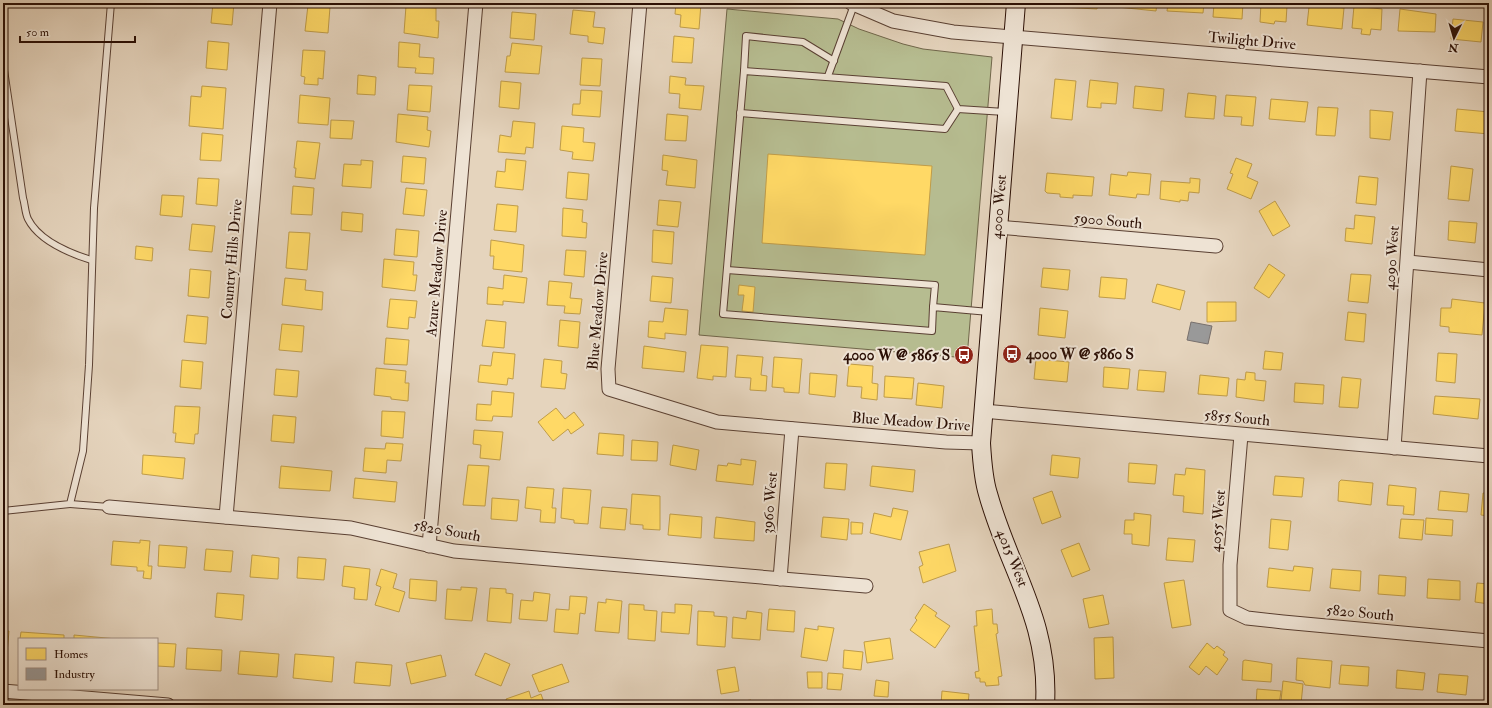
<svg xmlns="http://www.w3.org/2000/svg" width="1492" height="708" viewBox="0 0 1492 708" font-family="'IM FELL Double Pica',serif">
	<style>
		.green { fill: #b6bc90; stroke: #70664a }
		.homes { fill: #ffd966; stroke: #bf9c49 }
		.industry { fill: #999; stroke: #78706d }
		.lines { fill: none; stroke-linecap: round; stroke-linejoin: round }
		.lane-casing { stroke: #5a4033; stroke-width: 8 }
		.street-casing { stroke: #5a4033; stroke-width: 15 }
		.secondary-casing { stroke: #2b0f05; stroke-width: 20 }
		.lane { stroke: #eee3d4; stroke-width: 6 }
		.street { stroke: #eee3d4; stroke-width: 13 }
		.secondary { stroke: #eee3d4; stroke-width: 18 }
		.labels { text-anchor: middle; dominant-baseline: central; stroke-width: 4; stroke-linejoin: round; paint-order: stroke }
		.street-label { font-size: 15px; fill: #2b0f05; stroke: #eee3d4 }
		.poi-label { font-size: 15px; font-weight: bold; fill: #2b0f05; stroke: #eee3d4; text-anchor: start }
	</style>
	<rect width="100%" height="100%" fill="#e5d4bd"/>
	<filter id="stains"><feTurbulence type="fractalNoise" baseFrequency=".005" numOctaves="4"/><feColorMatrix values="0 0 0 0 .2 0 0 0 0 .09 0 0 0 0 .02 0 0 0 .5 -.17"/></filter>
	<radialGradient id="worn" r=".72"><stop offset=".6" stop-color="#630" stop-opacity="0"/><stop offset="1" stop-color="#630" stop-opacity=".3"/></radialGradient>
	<!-- green -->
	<polygon class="green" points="727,9 838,19 859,29 903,44 923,49 992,57 967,358 699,335"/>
	<!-- homes -->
	<g class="homes">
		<polygon points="213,3 234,3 232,25 211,23"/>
		<polygon points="569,3 599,3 599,6"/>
		<polygon points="676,3 701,3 699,29 680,27 681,15 675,14"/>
		<polygon points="1061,3 1098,3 1097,9 1061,7"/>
		<polygon points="1118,3 1157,3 1156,11 1117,7"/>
		<polygon points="1168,3 1204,3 1203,13 1167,11"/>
		<polygon points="1214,3 1243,3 1242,19 1213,17"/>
		<polygon points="1261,3 1287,6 1286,22 1275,21 1274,24 1260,22"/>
		<polygon points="308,5 330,7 328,33 305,31"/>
		<polygon points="1317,5 1344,8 1342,29 1307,25 1309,7 1317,7"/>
		<polygon points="406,6 436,8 436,21 439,21 438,38 404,33"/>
		<polygon points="1354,6 1382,9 1381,30 1371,29 1370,35 1361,34 1362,29 1352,28"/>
		<polygon points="1400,9 1436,14 1435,32 1398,31"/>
		<polygon points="573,10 595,12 593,27 605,28 603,44 588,42 588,36 570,34"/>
		<polygon points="512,12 536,14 534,40 510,38"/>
		<polygon points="1453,19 1483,22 1481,42 1451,39"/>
		<polygon points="674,36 694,38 692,63 672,62"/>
		<polygon points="208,41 229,43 227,70 206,68"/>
		<polygon points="399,42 420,44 419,57 434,58 433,74 415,73 416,68 398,67"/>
		<polygon points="512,43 542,46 539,74 505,72 507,56 510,56"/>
		<polygon points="303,50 325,51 323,79 318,78 318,85 304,84 305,77 301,76"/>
		<polygon points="582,58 602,59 600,86 580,85"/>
		<polygon points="358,75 376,77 375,95 357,94"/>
		<polygon points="670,76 686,78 685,85 704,86 701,110 679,108 680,94 669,93"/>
		<polygon points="1055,79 1076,81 1072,120 1051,118"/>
		<polygon points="1090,80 1118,83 1116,104 1101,103 1101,108 1087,107"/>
		<polygon points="501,81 521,83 519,109 499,107"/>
		<polygon points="409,85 432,86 430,112 407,110"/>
		<polygon points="202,86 226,88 223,129 189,126 191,96 201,97"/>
		<polygon points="1135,86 1164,89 1162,111 1133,108"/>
		<polygon points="581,90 602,91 600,117 572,115 573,104 580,104"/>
		<polygon points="1188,93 1216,96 1214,119 1185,117"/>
		<polygon points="300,95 330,98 328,125 298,123"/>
		<polygon points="1226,95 1256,97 1253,126 1241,125 1242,117 1224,116"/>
		<polygon points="1271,99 1308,102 1305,122 1269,119"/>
		<polygon points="1318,107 1338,108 1335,136 1316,135"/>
		<polygon points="1457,109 1489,112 1489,134 1455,131"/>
		<polygon points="1370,110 1393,112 1390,140 1370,138"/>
		<polygon points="398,114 428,117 427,130 431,131 429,147 396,142"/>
		<polygon points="667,114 688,116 686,141 665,140"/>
		<polygon points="331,120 354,121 352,139 330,138"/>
		<polygon points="513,121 535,123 533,148 526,147 525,154 498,152 500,135 511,137"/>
		<polygon points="562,126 584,128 583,142 595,143 593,161 572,159 573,152 560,150"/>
		<polygon points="202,133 223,135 221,161 200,160"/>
		<polygon points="297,141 320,143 315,179 295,177 296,168 294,168"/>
		<polygon points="768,154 932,166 925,255 762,243"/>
		<polygon points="663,155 697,160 695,188 666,185 668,171 662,170"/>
		<polygon points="403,156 426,158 424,184 401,182"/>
		<polygon points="1236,158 1252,164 1247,177 1258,182 1251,199 1227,189 1233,174 1230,173"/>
		<polygon points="506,159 526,161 523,190 495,187 497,171 505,172"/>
		<polygon points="361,160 373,161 371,188 342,186 344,164 361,165"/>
		<polygon points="1451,166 1473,169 1469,201 1448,199"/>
		<polygon points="568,172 589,174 587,200 566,198"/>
		<polygon points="1128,172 1151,174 1149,195 1137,194 1136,198 1109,195 1111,174 1127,176"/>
		<polygon points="1047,173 1094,177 1092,196 1073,195 1073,198 1060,197 1060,194 1047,193 1045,191"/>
		<polygon points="1359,176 1378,178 1376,205 1356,203"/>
		<polygon points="198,178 219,179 217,206 196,204"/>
		<polygon points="1190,178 1200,179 1199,193 1189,192 1188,201 1180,200 1180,202 1160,199 1161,181 1190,183"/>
		<polygon points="293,186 314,188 312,215 291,214"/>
		<polygon points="406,188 427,190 424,216 403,214"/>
		<polygon points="162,195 184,196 182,217 160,215"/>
		<polygon points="659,200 681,202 678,227 657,225"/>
		<polygon points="1275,201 1290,226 1273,236 1259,211"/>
		<polygon points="497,204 518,206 516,232 494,230"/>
		<polygon points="563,208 583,210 582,222 587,223 586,238 562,236"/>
		<polygon points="342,212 363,214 362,232 341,230"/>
		<polygon points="1355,215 1375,217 1372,244 1345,241 1346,228 1354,229"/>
		<polygon points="1449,221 1477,223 1475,243 1448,240"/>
		<polygon points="192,224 215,226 212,252 189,250"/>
		<polygon points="396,229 419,231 417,257 394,255"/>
		<polygon points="653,230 674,232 672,264 652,262"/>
		<polygon points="289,232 310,233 307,270 286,268"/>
		<polygon points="491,240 524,245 522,272 493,269 494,256 490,256"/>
		<polygon points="136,246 153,248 152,261 135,259"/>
		<polygon points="566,250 586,251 584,277 564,275"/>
		<polygon points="384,259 414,262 413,275 417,275 415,291 382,287"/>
		<polygon points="1269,264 1285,275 1269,298 1254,288"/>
		<polygon points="1043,268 1070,270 1068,290 1041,287"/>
		<polygon points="190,269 211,271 209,298 188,296"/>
		<polygon points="1351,274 1371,275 1368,303 1348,301"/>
		<polygon points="504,275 527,278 524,303 503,301 503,305 487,304 488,287 503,289"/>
		<polygon points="652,276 673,278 671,303 650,301"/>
		<polygon points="1101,277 1127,279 1125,299 1099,297"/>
		<polygon points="285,278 306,280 305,290 323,292 322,310 282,305"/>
		<polygon points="549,281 572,283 570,298 582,299 580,314 564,313 565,306 547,305"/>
		<polygon points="1157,284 1185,291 1180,310 1152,302"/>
		<polygon points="739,285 755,287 753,312 742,311 744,295 738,295"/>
		<polygon points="390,299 417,301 415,318 409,317 408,329 387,327"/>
		<polygon points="1452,299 1485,303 1482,335 1449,332 1449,327 1440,326 1441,308 1451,308"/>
		<polygon points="1207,302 1236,302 1236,321 1207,322"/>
		<polygon points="665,308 688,310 686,335 665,333 665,339 648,337 649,321 663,322"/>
		<polygon points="1040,308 1068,311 1065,338 1038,335"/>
		<polygon points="1348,312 1366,314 1364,342 1345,340"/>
		<polygon points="187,315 208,317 206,344 184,342"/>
		<polygon points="486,320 506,322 504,348 482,346"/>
		<polygon points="560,320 580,322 578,348 558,346"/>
		<polygon points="282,324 304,326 302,352 279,350"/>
		<polygon points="386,338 409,340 407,365 384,364"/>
		<polygon points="701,345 728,347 726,377 713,376 713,380 697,378"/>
		<polygon points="644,346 686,352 684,372 642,368"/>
		<polygon points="1265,351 1283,353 1281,370 1263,369"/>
		<polygon points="493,352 515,354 513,379 508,378 507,385 478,382 480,365 491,366"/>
		<polygon points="1438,353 1457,354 1455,383 1436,381"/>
		<polygon points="737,355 763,357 761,375 767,376 766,391 750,390 751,378 735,377"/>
		<polygon points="774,357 802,359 799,393 784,392 784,388 772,387"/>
		<polygon points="544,359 562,361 561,373 567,374 565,389 541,387"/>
		<polygon points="1036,359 1069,362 1067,382 1034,379"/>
		<polygon points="182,360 203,362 201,389 180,387"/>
		<polygon points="849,364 873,366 872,383 878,384 877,400 861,398 862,387 847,386"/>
		<polygon points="1104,367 1130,369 1128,389 1103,387"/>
		<polygon points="376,368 406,371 405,383 409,383 408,401 391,399 391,397 374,395"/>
		<polygon points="276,369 299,371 297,397 274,395"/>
		<polygon points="1139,370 1166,372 1164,392 1137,390"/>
		<polygon points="1246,372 1255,373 1255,380 1266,381 1264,401 1236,397 1237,379 1245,380"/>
		<polygon points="810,373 837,375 835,397 809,394"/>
		<polygon points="1200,375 1229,378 1227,396 1198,394"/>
		<polygon points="885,376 914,378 912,399 884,397"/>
		<polygon points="1342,377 1361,379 1358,408 1339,407"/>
		<polygon points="918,383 944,386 942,408 916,405"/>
		<polygon points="1295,383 1324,385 1323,404 1294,402"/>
		<polygon points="492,391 514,393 512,417 493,416 492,421 476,420 477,404 491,405"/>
		<polygon points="1435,396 1480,399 1478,419 1433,414"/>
		<polygon points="175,406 200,407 198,434 195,434 194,444 175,442 176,433 173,433"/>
		<polygon points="556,408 565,419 574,412 584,425 571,434 568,429 553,441 538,422"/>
		<polygon points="382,411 405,412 403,438 381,436"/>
		<polygon points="273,415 296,417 294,443 271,441"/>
		<polygon points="474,430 503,432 500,460 480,458 481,445 473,444"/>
		<polygon points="599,433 624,435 623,456 597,454"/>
		<polygon points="632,440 658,442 657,461 631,460"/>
		<polygon points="386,443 403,444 401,461 387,460 386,473 363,471 365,448 385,449"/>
		<polygon points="673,445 699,450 696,470 670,465"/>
		<polygon points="143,455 185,458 183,479 142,474"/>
		<polygon points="1052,455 1080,458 1078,478 1050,475"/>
		<polygon points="741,459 756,461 753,485 716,481 718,465 727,466 728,463 741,465"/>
		<polygon points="826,463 847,464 845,490 824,488"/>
		<polygon points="1129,463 1157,465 1155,484 1128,482"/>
		<polygon points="468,465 489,466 485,506 463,505"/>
		<polygon points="281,466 332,471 330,491 279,488"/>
		<polygon points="872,466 915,470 913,492 870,486"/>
		<polygon points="1186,468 1205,470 1203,514 1183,512 1184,496 1173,495 1175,474 1185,475"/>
		<polygon points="1275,476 1304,478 1302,497 1273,495"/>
		<polygon points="355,478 397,482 395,502 353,498"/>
		<polygon points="1341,480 1373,483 1371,505 1338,501 1339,482"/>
		<polygon points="1389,485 1416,488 1414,515 1403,514 1404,506 1387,505"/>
		<polygon points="527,487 554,489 552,508 556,508 555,523 540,522 541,510 525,508"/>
		<polygon points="563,488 591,490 588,524 574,523 574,520 561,518"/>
		<polygon points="1052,491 1061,517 1042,524 1033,498"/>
		<polygon points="1440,491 1469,494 1467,512 1438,510"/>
		<polygon points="1483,493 1489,494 1489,516 1481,515"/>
		<polygon points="632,494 660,496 660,530 643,529 643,525 630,524"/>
		<polygon points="492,498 519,500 517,521 491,519"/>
		<polygon points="602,507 627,509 625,530 600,528"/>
		<polygon points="893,508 908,511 901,540 870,533 874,513 891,517"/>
		<polygon points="1134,513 1151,515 1149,546 1132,544 1132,534 1124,534 1125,520 1134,520"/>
		<polygon points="670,514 702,517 701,538 668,535"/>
		<polygon points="716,517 755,522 754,541 714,538"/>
		<polygon points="823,517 849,519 847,540 821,537"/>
		<polygon points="1426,518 1453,520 1452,536 1425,534"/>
		<polygon points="1271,519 1291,521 1288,550 1269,548"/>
		<polygon points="1401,519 1424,520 1422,540 1399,538"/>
		<polygon points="851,522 863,523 862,534 851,534"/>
		<polygon points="1168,538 1195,540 1193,562 1166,560"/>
		<polygon points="140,540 150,541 148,566 152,566 151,579 143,578 144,571 137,571 137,567 111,565 113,541 140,543"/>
		<polygon points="1079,543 1090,570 1072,577 1061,550"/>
		<polygon points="949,544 956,571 923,583 919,567 923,565 919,552"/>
		<polygon points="159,545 187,547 185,568 158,566"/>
		<polygon points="206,549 233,551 231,572 204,570"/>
		<polygon points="252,555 279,558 278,579 250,577"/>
		<polygon points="298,557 326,559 324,580 297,578"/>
		<polygon points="344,566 370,569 367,600 354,599 355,588 342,586"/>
		<polygon points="1294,566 1313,568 1310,591 1267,587 1269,568 1293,571"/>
		<polygon points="381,569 397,574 393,588 405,592 399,612 375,605 381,587 376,585"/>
		<polygon points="1332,569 1361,571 1360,591 1330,588"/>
		<polygon points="1379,575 1406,577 1405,596 1378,594"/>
		<polygon points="410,579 437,581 436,601 409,598"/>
		<polygon points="1428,579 1460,581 1460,600 1427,598"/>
		<polygon points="1184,580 1191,625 1172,628 1164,583"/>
		<polygon points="1477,583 1489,584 1489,604 1475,602"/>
		<polygon points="461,587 477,588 472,621 445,619 447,589 461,590"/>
		<polygon points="490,588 506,589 506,593 513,594 511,623 487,621"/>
		<polygon points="534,592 550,594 547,621 519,619 521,600 533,601"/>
		<polygon points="217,593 244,595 242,620 215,617"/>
		<polygon points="1103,595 1109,624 1089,628 1083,599"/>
		<polygon points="570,596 587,597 585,614 580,613 578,634 554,632 556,609 569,610"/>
		<polygon points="606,599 622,601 619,633 595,631 598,602 606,603"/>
		<polygon points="629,604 644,605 644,610 657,611 655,641 628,639"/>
		<polygon points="675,604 692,605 689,634 661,632 662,612 675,613"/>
		<polygon points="924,604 937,613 935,616 950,626 935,648 910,630 917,620 915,618"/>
		<polygon points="769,609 795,611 794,632 767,630"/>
		<polygon points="992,609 993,624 997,624 998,633 996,634 1002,676 998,677 999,685 986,686 985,682 980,682 980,678 976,678 975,672 979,671 974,626 977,626 976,611"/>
		<polygon points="698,611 714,612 714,616 727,617 725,647 697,645"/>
		<polygon points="747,611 762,613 760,640 732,638 733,617 746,619"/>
		<polygon points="818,626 834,628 827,661 801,657 805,628 818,630"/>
		<polygon points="3,631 9,631 7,653 3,652"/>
		<polygon points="21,632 64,635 64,639 20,639"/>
		<polygon points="74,635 117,639 74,639"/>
		<polygon points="1113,637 1114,678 1095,679 1094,638"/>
		<polygon points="890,638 893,659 867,663 864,642"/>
		<polygon points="157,643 176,644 174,667 157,666"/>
		<polygon points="1207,643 1214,649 1217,646 1225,652 1223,655 1228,659 1217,675 1206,666 1199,675 1189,667"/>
		<polygon points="187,648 222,650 221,671 186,669"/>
		<polygon points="844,650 863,652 861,670 843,668"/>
		<polygon points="240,651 279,654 277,677 238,674"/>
		<polygon points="485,653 510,664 501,686 475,675"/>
		<polygon points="295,654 334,657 332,682 293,678"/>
		<polygon points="441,655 446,676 411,684 406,663"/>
		<polygon points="1297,658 1332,661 1330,688 1305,685 1303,681 1296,680"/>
		<polygon points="1245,660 1272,664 1271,682 1242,680 1243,661"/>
		<polygon points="356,662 392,665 390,686 354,683"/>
		<polygon points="562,664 569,682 539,692 532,675"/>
		<polygon points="1341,665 1369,667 1368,686 1339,684"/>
		<polygon points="735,667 739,691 721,694 717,670"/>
		<polygon points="1397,670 1425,673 1423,690 1396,688"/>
		<polygon points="807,672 822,672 822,688 808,688"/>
		<polygon points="828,673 843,674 841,690 827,689"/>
		<polygon points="1439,674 1468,676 1466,695 1437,692"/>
		<polygon points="1486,677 1489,677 1489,697 1485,696"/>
		<polygon points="876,680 889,682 888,697 874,696"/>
		<polygon points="1283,681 1303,684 1301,704 1281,701"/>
		<polygon points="1257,689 1281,691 1279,705 1256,705"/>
		<polygon points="529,691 531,698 541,694 545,705 508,705 506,699"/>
		<polygon points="942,691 969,694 968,705 941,704"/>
		<polygon points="751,700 752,705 737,705 737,702"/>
	</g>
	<!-- industry -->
	<polygon class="industry" points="1191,322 1212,326 1208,344 1187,340"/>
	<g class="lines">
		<!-- lane casing -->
		<g class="lane-casing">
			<g id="lane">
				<path d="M 3,63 L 23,198 C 25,204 25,213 28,219 C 39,241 69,253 91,260"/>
				<polyline points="744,71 746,36 803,42 834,61"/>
				<polyline points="828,76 854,5"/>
				<polyline points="740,113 945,129 958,109"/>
				<polyline points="727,270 935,285 933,307"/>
				<polyline points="989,312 933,307 932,331 723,314 744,71 946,86 958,109 1005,112"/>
				<polyline points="70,504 109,507"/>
				<polyline points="3,511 70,504 83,451 89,365 94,208 111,3"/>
			</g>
		</g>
		<!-- street casing -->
		<g class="street-casing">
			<g id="street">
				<polyline points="640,3 608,369 609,389 717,422 946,442 981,443"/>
				<polyline points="851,3 893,21 953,32 1489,77"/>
				<polyline points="997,227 1216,246"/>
				<polyline points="1408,262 1489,270"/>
				<polyline points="983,411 1489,456"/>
				<polyline points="1241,435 1230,565 1230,610 1247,618 1283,622 1489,641"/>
				<polyline points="1394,448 1420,71"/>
				<polyline points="109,507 351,528 454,551 866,586"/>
				<polyline points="226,517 270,3"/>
				<polyline points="429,546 476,3"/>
				<polyline points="780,579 792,429"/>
				<polyline points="3,691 168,705"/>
			</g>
		</g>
		<!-- secondary casing -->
		<g class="secondary-casing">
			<path id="secondary" d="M 1016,3 L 981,443 C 982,460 983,478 988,494 C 1009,570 1050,621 1045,705"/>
		</g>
		<!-- lane -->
		<use href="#lane" class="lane"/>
		<!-- street -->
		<use href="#street" class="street"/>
		<!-- secondary -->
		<use href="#secondary" class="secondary"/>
	</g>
	<!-- icons -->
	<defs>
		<g id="bus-disc" transform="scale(1)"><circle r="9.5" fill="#8f2418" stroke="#eee3d4"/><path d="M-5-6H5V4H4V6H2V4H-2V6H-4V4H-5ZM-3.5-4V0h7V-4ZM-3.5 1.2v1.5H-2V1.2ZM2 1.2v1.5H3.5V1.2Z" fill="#fff"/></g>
	</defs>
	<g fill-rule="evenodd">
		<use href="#bus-disc" x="1012" y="354"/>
		<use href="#bus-disc" x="964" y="355"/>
	</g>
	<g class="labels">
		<!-- street labels -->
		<g class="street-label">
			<text transform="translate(1252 41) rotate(5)">Twilight Drive</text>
			<text transform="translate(999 207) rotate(-85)">4000 West</text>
			<text transform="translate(1108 221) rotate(5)">5900 South</text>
			<text transform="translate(1392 258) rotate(-86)">4090 West</text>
			<text transform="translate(232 259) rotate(-85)">Country Hills Drive</text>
			<text transform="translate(437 273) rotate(-85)">Azure Meadow Drive</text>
			<text transform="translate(598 311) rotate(-85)">Blue Meadow Drive</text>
			<text transform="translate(1237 418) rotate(5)">5855 South</text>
			<text transform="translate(911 422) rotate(4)">Blue Meadow Drive</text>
			<text transform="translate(770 503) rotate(-85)">3960 West</text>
			<text transform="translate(1218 521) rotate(-85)">4055 West</text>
			<text transform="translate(447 531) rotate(10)">5820 South</text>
			<text transform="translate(1012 558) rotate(68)">4015 West</text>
			<text transform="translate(1360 613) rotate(5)">5820 South</text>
		</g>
		<!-- poi labels -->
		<g class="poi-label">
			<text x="1026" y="354">4000 W @ 5860 S</text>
			<text x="950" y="355" text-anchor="end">4000 W @ 5865 S</text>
		</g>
	</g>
	<!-- margin -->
	<rect width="1492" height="708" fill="none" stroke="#e5d4bd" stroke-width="16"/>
	<rect x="4" y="4" width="1484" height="700" fill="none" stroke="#2b0f05" stroke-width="2"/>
	<rect x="8" y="8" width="1476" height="692" fill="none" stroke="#2b0f05"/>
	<!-- legend -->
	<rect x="18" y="638" width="140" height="52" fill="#eee3d4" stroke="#a08e81"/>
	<rect x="26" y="648" width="20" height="12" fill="#ffd966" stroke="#a08e81"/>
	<text x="54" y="658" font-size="12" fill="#2b0f05">Homes</text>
	<rect x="26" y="668" width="20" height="12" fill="#999999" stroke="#a08e81"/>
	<text x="54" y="678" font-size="12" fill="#2b0f05">Industry</text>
	<!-- north arrow -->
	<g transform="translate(1454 38) rotate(185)" stroke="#eee3d4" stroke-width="3" paint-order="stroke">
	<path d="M0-3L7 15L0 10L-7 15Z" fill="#2b0f05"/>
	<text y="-6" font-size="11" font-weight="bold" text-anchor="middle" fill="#2b0f05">N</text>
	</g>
	<!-- scale -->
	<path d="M20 36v6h115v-6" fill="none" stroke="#2b0f05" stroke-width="2"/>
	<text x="26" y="36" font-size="12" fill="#2b0f05" stroke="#eee3d4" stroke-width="3" paint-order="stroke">50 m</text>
	<rect width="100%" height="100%" filter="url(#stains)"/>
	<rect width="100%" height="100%" fill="url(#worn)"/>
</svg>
